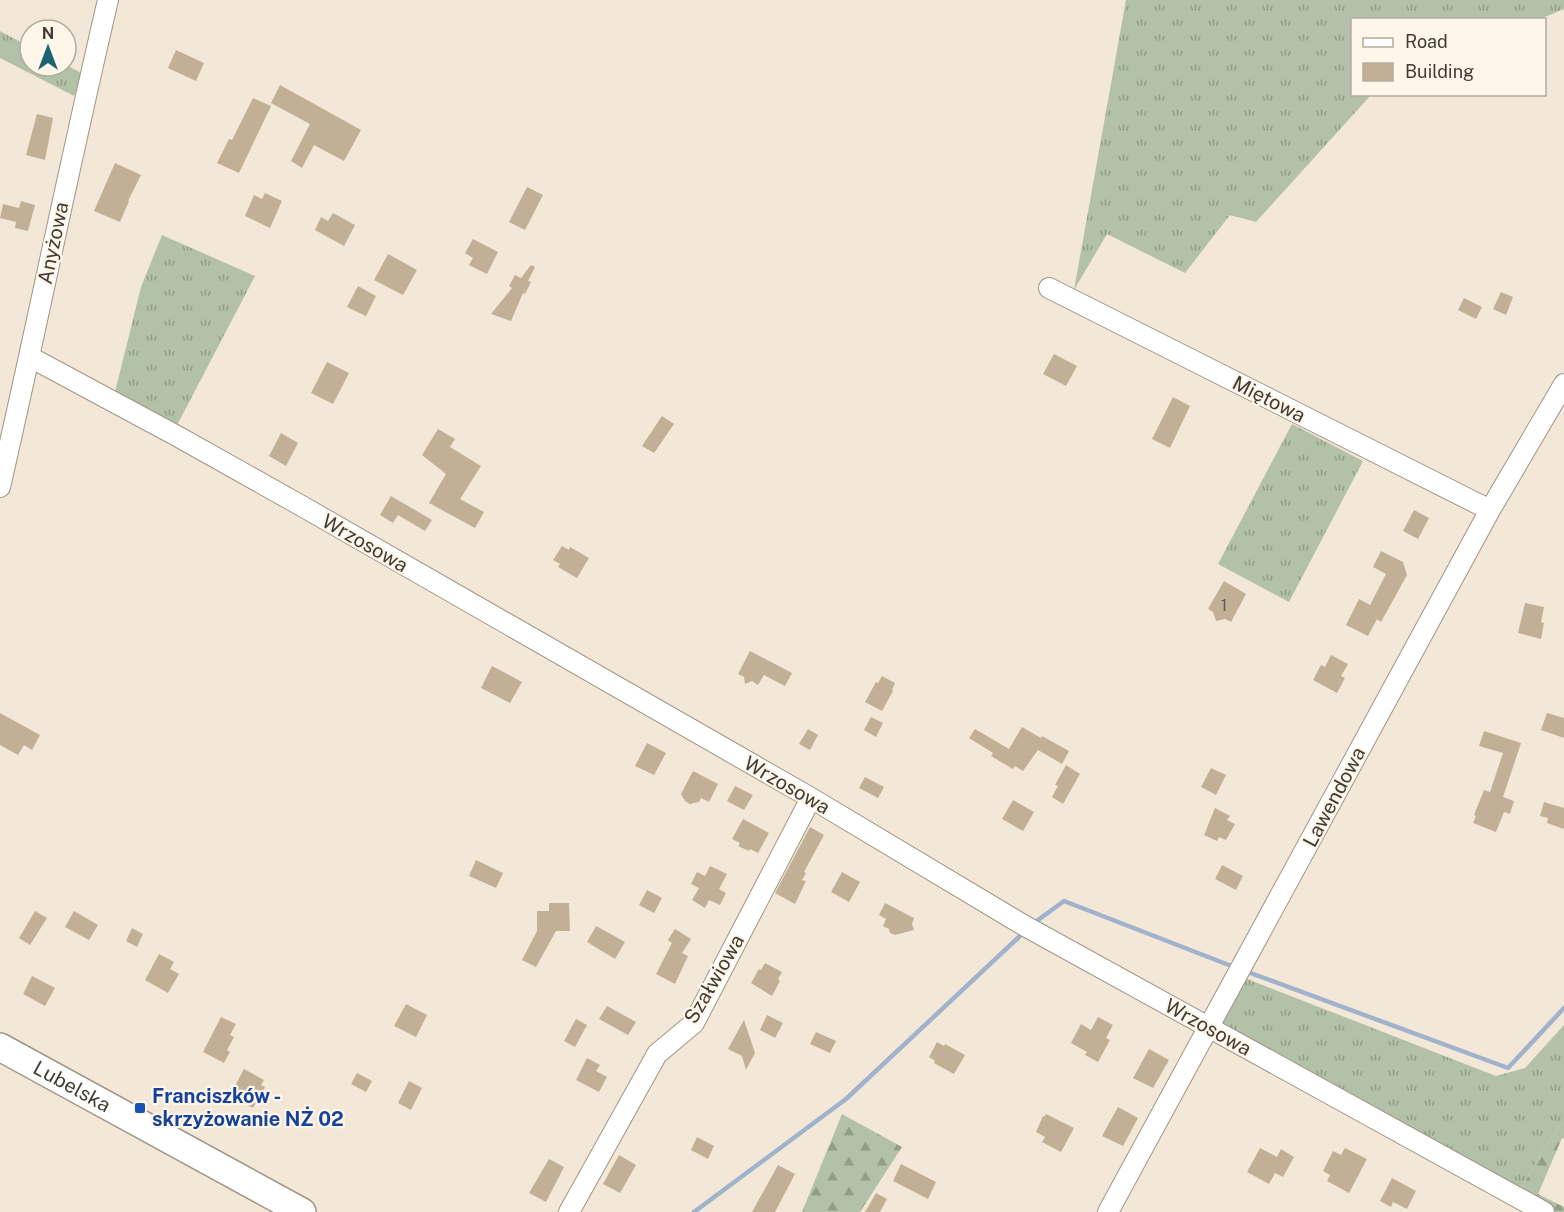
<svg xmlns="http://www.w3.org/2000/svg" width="1564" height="1212" viewBox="0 0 1564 1212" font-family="'Public Sans',sans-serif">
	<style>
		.grass { fill: url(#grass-tufts) }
		.forest { fill: url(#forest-firs) }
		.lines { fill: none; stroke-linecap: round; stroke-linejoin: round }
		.stream { stroke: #a0b2cc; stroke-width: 4.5 }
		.building { fill: #c1b095 }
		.minor-casing { stroke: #9f9585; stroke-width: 22 }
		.secondary-casing { stroke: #9f9585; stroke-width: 30 }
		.minor { stroke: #fff; stroke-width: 20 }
		.secondary { stroke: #fff; stroke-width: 27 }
		.transit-dot { fill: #1a4fb4; stroke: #fef6e8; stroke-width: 2 }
		.labels { text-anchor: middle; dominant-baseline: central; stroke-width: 4.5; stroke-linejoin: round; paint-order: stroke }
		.number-label { font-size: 16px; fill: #60594d }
		.street-label { font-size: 20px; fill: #403c35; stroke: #fef6e8 }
		.transit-label { font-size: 20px; font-weight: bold; fill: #164399; stroke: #fef6e8; text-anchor: start }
	</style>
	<defs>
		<pattern id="grass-tufts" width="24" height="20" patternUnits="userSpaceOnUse" patternTransform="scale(1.5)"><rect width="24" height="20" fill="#b2c1a8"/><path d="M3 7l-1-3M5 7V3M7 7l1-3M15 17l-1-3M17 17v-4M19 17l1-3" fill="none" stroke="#929e8a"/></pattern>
		<pattern id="forest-firs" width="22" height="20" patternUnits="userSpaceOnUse" patternTransform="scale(1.5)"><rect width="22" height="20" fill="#b2c1a8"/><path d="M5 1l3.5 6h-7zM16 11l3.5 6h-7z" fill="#929e8a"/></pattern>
	</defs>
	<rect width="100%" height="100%" fill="#f3e8d7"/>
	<!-- grass -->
	<g class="grass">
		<polygon points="1126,0 1564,0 1564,9 1540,19 1352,20 1352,94 1371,95 1256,222 1230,215 1185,273 1107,234 1074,290"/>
		<polygon points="0,31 30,47 30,66 66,65 83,74 74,96 0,58"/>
		<polygon points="162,235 255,276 175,429 115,392 141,287"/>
		<polygon points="1292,424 1363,461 1289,602 1218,564"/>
		<polygon points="1242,977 1496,1076 1525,1068 1564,1025 1564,1120 1544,1148 1519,1192 1213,1027"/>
	</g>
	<!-- forest -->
	<g class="forest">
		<polygon points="842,1114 902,1147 860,1212 802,1212"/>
		<polygon points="1564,1120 1564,1139 1562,1138 1538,1194 1564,1207 1564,1212 1555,1212 1519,1192 1544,1148"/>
	</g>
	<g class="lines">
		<!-- stream -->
		<g class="stream">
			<polyline points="1034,923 1064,901 1234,967"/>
			<polyline points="1245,971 1508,1068 1564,1008"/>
			<polyline points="694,1212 846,1099 1019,937"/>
		</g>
	</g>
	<!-- building -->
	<g class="building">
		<polygon points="176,50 204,63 196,81 168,68"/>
		<polygon points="280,85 361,130 344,161 314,145 302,168 291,161 310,124 271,103"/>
		<polygon points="253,98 271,106 239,173 217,163 229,139 232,140"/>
		<polygon points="37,114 53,118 45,160 26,155"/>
		<polygon points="115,163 141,175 128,201 129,201 120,222 94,211"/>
		<polygon points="527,187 543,195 525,230 509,222"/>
		<polygon points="265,193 282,201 270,228 245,216 254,195 262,199"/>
		<polygon points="21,201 35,205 28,231 15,228 16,222 0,218 3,204 19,208"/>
		<polygon points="333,213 355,225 344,246 315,230 321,217 328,221"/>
		<polygon points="473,239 498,252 487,274 469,265 473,258 465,253"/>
		<polygon points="388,254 417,270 403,295 374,280"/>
		<polygon points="531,265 535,267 528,281 531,282 525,294 523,293 511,321 491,314 512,288 509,286 515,275 521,278"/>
		<polygon points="358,286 376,296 366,316 347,307"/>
		<polygon points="1501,292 1513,297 1506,315 1493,309"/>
		<polygon points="1464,298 1482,307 1476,319 1458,310"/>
		<polygon points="1054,354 1077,366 1066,386 1043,374"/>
		<polygon points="327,362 349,373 333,404 311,393"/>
		<polygon points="1173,397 1190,406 1170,448 1152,439"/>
		<polygon points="662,416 674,424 654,453 642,446"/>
		<polygon points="438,429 455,439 450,447 481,466 460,499 484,512 475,528 429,503 446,474 422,455"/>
		<polygon points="281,433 298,443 286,466 269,456"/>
		<polygon points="391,496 432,520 425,531 398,515 393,523 380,515"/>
		<polygon points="1414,510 1429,518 1418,539 1403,531"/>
		<polygon points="562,546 569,550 570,547 589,558 577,578 558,567 560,564 553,560"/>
		<polygon points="1381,551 1403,562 1407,575 1381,622 1377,619 1368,636 1346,625 1359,599 1370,605 1386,574 1373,567"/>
		<polygon points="1224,581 1246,594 1231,622 1225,619 1216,621 1213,612 1208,609"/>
		<polygon points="1525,603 1544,607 1541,622 1544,623 1541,639 1518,633"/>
		<polygon points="750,651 792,673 785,686 764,675 758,685 752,681 745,684 744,677 738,674"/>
		<polygon points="1331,655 1348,664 1341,676 1345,678 1337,693 1313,680 1321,665 1325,667"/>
		<polygon points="492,666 522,682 510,703 481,688"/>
		<polygon points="882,676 895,683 892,690 893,691 882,711 865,702 876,682 878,683"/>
		<polygon points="0,713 40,735 32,750 24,745 18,755 0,745"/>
		<polygon points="1547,713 1564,718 1564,738 1541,730"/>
		<polygon points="871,717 883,723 876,737 864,730"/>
		<polygon points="1022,727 1041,738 1042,736 1069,751 1062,764 1038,750 1023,771 1015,766 1013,769 991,756 993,753 969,738 975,729 1009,749"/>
		<polygon points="808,729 818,735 810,750 799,744"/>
		<polygon points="1484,731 1521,743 1503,797 1514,801 1510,814 1504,812 1496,832 1473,823 1476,816 1474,815 1484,790 1490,792 1503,753 1479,746"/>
		<polygon points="647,743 666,753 654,775 635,766"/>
		<polygon points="1066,765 1080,774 1063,804 1052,797 1058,786 1055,785"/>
		<polygon points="1211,768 1226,775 1216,795 1201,787"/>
		<polygon points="693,771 718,784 709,802 701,798 699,802 690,804 685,801 681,794"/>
		<polygon points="865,777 884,787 878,798 859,788"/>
		<polygon points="735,786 753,795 744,810 727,801"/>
		<polygon points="1013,800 1034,812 1023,831 1002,819"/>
		<polygon points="1544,802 1564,808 1564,829 1547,823 1548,818 1540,816"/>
		<polygon points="1215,808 1230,816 1227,820 1235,824 1226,840 1219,837 1217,841 1204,835"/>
		<polygon points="743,819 769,833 758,853 750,849 749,851 738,846 740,843 732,839"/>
		<polygon points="810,827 824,835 804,872 806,873 802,880 806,881 795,904 775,893"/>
		<polygon points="476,860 503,873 496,888 469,876"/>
		<polygon points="1222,865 1243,876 1236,890 1215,879"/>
		<polygon points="710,866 727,874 719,889 726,893 720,905 709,900 705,908 692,900 699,888 691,884 697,872 705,876"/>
		<polygon points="842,872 860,882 849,902 831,892"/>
		<polygon points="647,890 662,898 654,913 639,905"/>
		<polygon points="549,903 569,903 570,931 556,931 536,967 522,960 537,931 537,911 549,911"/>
		<polygon points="885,903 914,918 912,924 914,930 895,935 890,933 889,929 883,926 886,919 879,915"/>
		<polygon points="35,911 47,918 30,945 19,938"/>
		<polygon points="74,911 98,925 89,940 65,927"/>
		<polygon points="596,926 625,942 615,959 587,942"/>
		<polygon points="132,928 143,934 137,947 126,941"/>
		<polygon points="675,929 691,939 682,953 688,956 675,984 656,974 672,943 668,940"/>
		<polygon points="159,954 174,962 170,969 179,974 168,993 145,980"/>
		<polygon points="765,963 782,972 778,979 780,981 772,996 751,983 759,969 761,970"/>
		<polygon points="32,976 55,988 45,1006 23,994"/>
		<polygon points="406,1004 427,1015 416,1037 394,1026"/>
		<polygon points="607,1006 636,1022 628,1035 599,1019"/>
		<polygon points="767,1015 783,1023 775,1038 760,1030"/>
		<polygon points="221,1017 236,1024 230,1035 234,1037 227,1050 230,1052 224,1063 203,1052"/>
		<polygon points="1098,1017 1113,1025 1106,1038 1110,1040 1098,1062 1085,1055 1087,1052 1071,1043 1081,1024 1091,1030"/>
		<polygon points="576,1019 587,1025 575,1047 564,1041"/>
		<polygon points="744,1020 755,1053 746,1070 742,1056 728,1049"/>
		<polygon points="816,1032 836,1041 830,1053 810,1044"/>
		<polygon points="937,1042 944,1046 945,1044 965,1055 954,1074 934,1063 935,1061 929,1057"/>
		<polygon points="1149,1049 1169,1060 1153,1088 1133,1078"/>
		<polygon points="587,1058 600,1065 596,1071 607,1077 599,1092 576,1080"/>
		<polygon points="244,1069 264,1080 261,1085 265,1087 253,1108 230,1095"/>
		<polygon points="357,1073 372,1081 366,1092 351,1084"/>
		<polygon points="409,1081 422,1088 411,1110 398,1103"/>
		<polygon points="1118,1107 1138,1118 1123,1146 1102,1136"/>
		<polygon points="1046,1114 1074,1128 1061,1152 1042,1142 1045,1137 1036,1132 1043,1116 1044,1117"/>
		<polygon points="697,1137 714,1146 708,1159 691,1150"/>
		<polygon points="1260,1148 1277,1157 1281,1149 1294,1157 1283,1177 1275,1173 1269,1184 1247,1172"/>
		<polygon points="1345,1148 1367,1159 1349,1193 1327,1181 1330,1175 1323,1171 1333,1151 1341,1155"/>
		<polygon points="619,1155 636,1165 620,1193 603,1184"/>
		<polygon points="549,1159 564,1167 546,1202 529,1193"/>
		<polygon points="901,1164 936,1182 928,1199 893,1181"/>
		<polygon points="778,1165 795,1174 775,1212 752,1212"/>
		<polygon points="1392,1178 1416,1191 1407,1209 1393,1202 1391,1207 1380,1201"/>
		<polygon points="876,1193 887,1199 880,1212 865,1212"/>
	</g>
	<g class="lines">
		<!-- minor casing -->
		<g class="minor-casing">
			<g id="minor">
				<polyline points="1049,288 1490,510"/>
				<polyline points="30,357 177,436 300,505 811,798 1025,926 1544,1212"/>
				<path d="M 0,487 C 37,325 70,162 108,0"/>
				<polyline points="569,1212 657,1054 694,1023 811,798"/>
				<polyline points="1108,1212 1490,510 1564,384"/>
			</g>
		</g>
		<!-- secondary casing -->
		<g class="secondary-casing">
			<g id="secondary">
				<path id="s1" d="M 0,1047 L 302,1212"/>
			</g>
		</g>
		<!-- minor -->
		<use href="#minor" class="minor"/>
		<!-- secondary -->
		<use href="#secondary" class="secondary"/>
	</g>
	<!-- markers -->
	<rect class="transit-dot" x="134" y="1102" width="12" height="12" rx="3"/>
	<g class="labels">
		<!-- number labels -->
		<g class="number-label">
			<text x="1224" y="605">1</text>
		</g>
		<!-- street labels -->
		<g class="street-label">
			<text transform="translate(53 243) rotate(-78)">Anyżowa</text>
			<text transform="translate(1269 399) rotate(27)">Miętowa</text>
			<text transform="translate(365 543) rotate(30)">Wrzosowa</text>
			<text transform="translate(787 785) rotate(30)">Wrzosowa</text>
			<text transform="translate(1334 797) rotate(-62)">Lawendowa</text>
			<text transform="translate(714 979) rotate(-60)">Szałwiowa</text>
			<text transform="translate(1208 1027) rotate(29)">Wrzosowa</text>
			<text stroke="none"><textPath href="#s1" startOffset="82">Lubelska</textPath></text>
		</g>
		<!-- transit labels -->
		<g class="transit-label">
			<text x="152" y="1096">Franciszków -<tspan x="152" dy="23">skrzyżowanie NŻ 02</tspan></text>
		</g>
	</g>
	<!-- legend -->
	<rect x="1351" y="18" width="195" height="78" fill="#fef6e8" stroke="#b2aca0" stroke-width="1.5"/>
	<rect x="1363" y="38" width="30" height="9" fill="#ffffff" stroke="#b2aca0" stroke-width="1.5"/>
	<text x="1405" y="48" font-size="18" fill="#403c35">Road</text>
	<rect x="1363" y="63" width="30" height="18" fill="#c1b095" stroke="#b2aca0" stroke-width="1.5"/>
	<text x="1405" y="78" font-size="18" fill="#403c35">Building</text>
	<!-- north arrow -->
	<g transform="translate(48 48)"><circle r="28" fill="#fef6e8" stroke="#b2aca0" stroke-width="1.5"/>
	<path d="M0-4.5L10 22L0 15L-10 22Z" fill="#1b6572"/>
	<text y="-9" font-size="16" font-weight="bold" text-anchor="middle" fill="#403c35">N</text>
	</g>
</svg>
